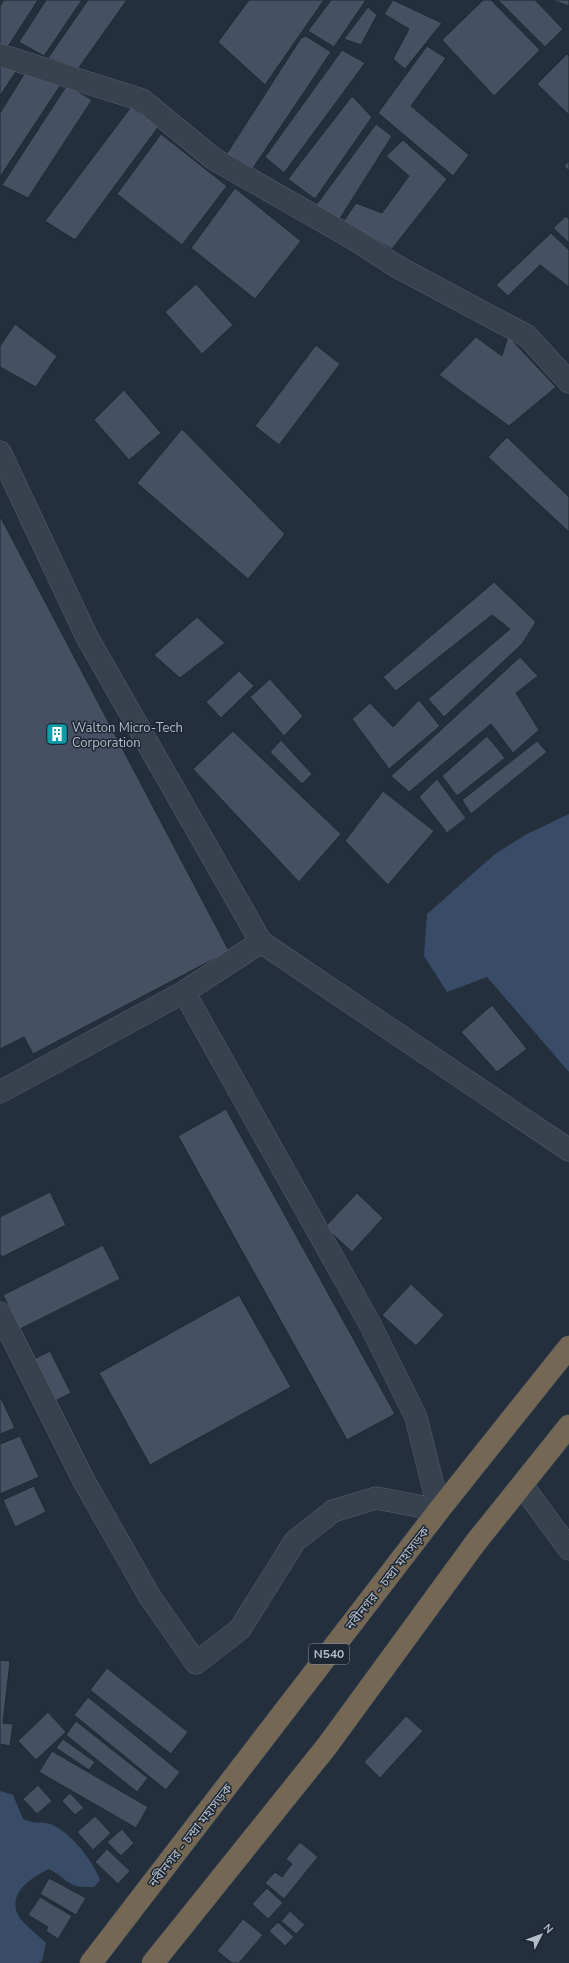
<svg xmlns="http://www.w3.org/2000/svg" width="569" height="1963" font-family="'Nunito Sans','Noto Sans Bengali',sans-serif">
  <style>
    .water { fill: #394c67 }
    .building { fill: #455162; stroke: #1f2835 }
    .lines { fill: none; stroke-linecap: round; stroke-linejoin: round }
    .minor-casing { stroke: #565f6c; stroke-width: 23 }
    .highway-casing { stroke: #434c59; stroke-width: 23 }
    .minor { stroke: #38414e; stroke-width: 22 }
    .highway { stroke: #746855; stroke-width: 22 }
    .labels { text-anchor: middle; stroke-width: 3; stroke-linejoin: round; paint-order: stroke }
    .shield { fill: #1d2633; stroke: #878f9c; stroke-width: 1 }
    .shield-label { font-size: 12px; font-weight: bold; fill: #b4bcc9 }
    .poi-label { font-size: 13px; fill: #b4bcc9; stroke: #1d2633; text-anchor: start }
    .street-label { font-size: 13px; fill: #b4bcc9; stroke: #1d2633 }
  </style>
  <rect width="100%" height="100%" fill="#242f3e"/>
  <path class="water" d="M569 814V1072L487 977 447 992 424 956 427 914 495 854 525 835Z
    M0 1791 13 1795 23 1819C35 1825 41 1821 50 1824 70 1831 93 1861 100 1880L94 1887C66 1888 70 1880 49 1869 33 1877 7 1892 18 1915 22 1923 39 1936 46 1943L42 1961 39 1963H0Z"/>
  <path class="building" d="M4 0H38L7 48 0 45V6Z
    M46 0H82L44 56 19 42Z
    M88 0H127L78 69 48 58Z
    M249 0H324L265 85 218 42Z
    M331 0H366L334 47 308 31Z
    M393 0 442 23 405 69 393 59 409 29 384 14Z
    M483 0H491L540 50 494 96 442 40Z
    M498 0H535L563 29 545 47Z
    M551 0H569V6Z
    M368 7 377 15 361 45 344 39Z
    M306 36 331 52 249 174 224 158 301 38Z
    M427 46 446 58 411 106 469 155 453 176 378 113Z
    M342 50 365 63 284 173 265 157Z
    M567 54 569 56V115L537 84Z
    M0 65 17 70 0 96Z
    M26 71 60 86 0 177V113Z
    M67 85 92 100 28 198 2 185Z
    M352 96 372 117 315 199 288 179Z
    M131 107 159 126 75 240 45 221Z
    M376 124 392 136 339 220 314 208Z
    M161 134 227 186 182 245 117 194Z
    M403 140 447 179 392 249 343 222 356 203 382 213 409 176 386 156Z
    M569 161V171L564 166Z
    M235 188 301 241 255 299 191 248Z
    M566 216 569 219V243L553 228Z
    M551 233 569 250V287L540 265 508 296 496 285Z
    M196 284 233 325 202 354 165 312Z
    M15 324 57 356 36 387 0 367V346Z
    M508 336 556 387 509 426 439 375 476 337 502 356Z
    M316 345 340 364 279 445 255 426Z
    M124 390 161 433 129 460 94 420Z
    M182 429 285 534 248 579 137 483Z
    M507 437 569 497V532L488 457Z
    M0 516 229 951 33 1054 24 1037 0 1049Z
    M494 582 536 622 522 644 444 717 428 699 510 629 492 615 396 691 383 677Z
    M197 617 225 643 180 678 154 655Z
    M520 657 538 676 516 693 539 730 513 753 491 724 409 792 391 776Z
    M239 671 254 686 221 718 206 702Z
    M270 679 303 716 284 736 250 697Z
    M419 700 440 726 389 769 352 719 370 703 393 727Z
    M233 731 341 834 299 882 193 769Z
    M487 736 505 758 457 796 442 776Z
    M281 740 312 774 302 784 270 752Z
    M537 741 547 752 471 814 462 800Z
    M437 779 466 818 447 833 419 797Z
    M383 791 434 831 388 885 345 841Z
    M492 1005 527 1049 497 1072 461 1032Z
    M226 1109 395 1414 347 1440 178 1136Z
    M50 1192 66 1225 2 1257 0 1254V1217Z
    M357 1193 383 1218 352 1252 325 1227Z
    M103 1245 120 1279 20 1329 3 1295Z
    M411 1284 444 1315 416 1346 382 1315Z
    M239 1295 291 1387 150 1465 99 1373Z
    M50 1351 71 1393 55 1401 34 1359Z
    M0 1396 15 1428 0 1434Z
    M20 1436 39 1477 0 1494V1444Z
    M34 1486 46 1512 15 1527 3 1500Z
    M0 1660 10 1661 3 1723 13 1724 10 1746 0 1744Z
    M107 1668 188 1732 171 1754 90 1690Z
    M88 1697 180 1772 166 1790 74 1715Z
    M48 1712 66 1732 36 1760 18 1741Z
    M406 1716 423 1731 380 1778 364 1762Z
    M76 1721 148 1778 137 1792 66 1735Z
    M63 1739 95 1762 89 1770 56 1748Z
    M52 1751 148 1807 136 1828 39 1772Z
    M38 1785 52 1801 37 1814 23 1799Z
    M70 1793 84 1808 75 1815 62 1801Z
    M95 1816 111 1833 93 1850 77 1832Z
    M122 1829 134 1843 121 1856 107 1842Z
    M300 1842 318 1857 284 1899 265 1883 275 1872 282 1877 292 1864 286 1859Z
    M107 1849 130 1871 118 1884 95 1862Z
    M49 1878 86 1898 76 1915 40 1894Z
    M267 1888 283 1903 268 1919 252 1904Z
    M40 1897 72 1916 58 1939 46 1931 48 1927 28 1915Z
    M290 1911 305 1925 296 1934 281 1921Z
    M243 1919 263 1935 239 1963H232L217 1951Z
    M278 1922 294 1937 285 1946 269 1931Z"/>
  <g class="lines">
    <g class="minor-casing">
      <path id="minor" d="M0 55 142 100 214 159 354 239 396 266 527 336 569 382
        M0 452 87 637 261 942 569 1150
        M0 1092 184 992 261 942
        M0 1313 84 1481 150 1597 196 1663 240 1629 295 1541 333 1511 376 1498 439 1510 416 1417 370 1324 184 992
        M522 1485 569 1549"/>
    </g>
    <g class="highway-casing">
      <path id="highway" d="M91 1963 439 1510 569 1347
        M153 1963 327 1746 476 1542 569 1426"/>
    </g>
    <use href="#minor" class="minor"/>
    <use href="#highway" class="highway"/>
  </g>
  <defs>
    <g id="building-square" transform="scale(1.15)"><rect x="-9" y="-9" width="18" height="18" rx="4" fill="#0f9aa8" stroke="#1d2633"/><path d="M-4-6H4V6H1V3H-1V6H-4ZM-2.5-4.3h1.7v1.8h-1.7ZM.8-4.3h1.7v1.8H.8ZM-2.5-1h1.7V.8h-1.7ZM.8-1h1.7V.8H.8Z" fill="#fff"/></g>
  </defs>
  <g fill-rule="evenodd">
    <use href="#building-square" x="57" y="734"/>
  </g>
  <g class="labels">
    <rect class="shield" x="309" y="1644" width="40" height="20" rx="3"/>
    <g class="shield-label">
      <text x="329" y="1658">N540</text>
    </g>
    <g class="poi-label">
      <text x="72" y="732">Walton Micro-Tech<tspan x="72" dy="15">Corporation</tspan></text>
    </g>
    <g class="street-label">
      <text transform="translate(387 1578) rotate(-52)" y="5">নবীনগর - চন্দ্রা মহাসড়ক</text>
      <text transform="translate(190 1835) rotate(-52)" y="5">নবীনগর - চন্দ্রা মহাসড়ক</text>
    </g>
  </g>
  <g transform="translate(541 1935) rotate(48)" stroke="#1d2633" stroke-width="3" paint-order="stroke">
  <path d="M0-3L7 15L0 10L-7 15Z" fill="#b4bcc9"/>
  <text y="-6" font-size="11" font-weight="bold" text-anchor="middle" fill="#b4bcc9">N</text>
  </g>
</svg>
